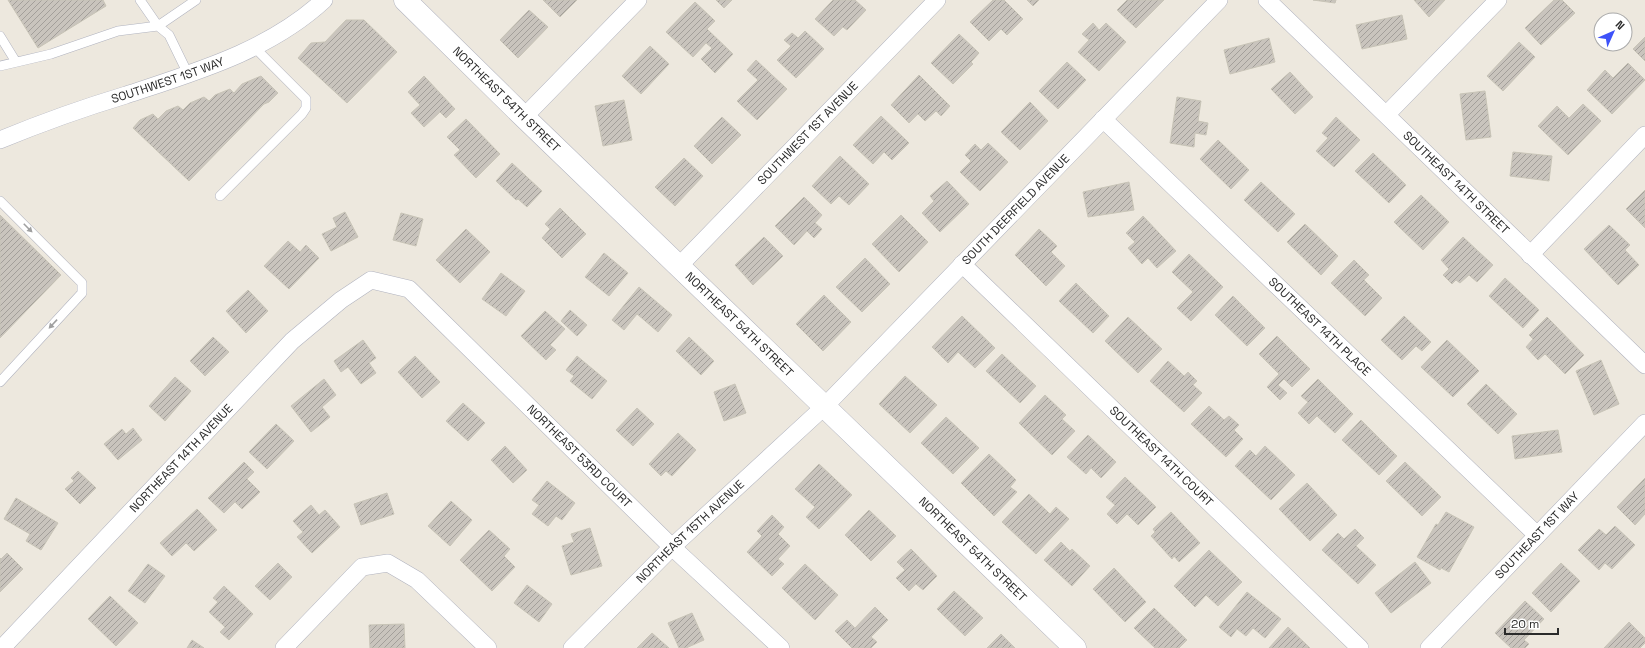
<svg xmlns="http://www.w3.org/2000/svg" width="1645" height="648" font-family="'Space Grotesk',sans-serif">
  <style>
    .building { fill: url(#building-hatch); stroke: #c8c4b7 }
    .lines { fill: none; stroke-linecap: round; stroke-linejoin: round }
    .lane-casing { stroke: #b1b3bf; stroke-width: 10 }
    .street-casing { stroke: #b1b3bf; stroke-width: 18 }
    .secondary-casing { stroke: #b1b3bf; stroke-width: 23 }
    .lane { stroke: #fff; stroke-width: 9 }
    .street { stroke: #fff; stroke-width: 17 }
    .secondary { stroke: #fff; stroke-width: 22 }
    .oneway { fill: #a0a0a0 }
    .labels { text-anchor: middle; stroke-width: 4; stroke-linejoin: round; paint-order: stroke }
    .street-label { font-size: 12px; fill: #2b2b2b; stroke: #fff }
  </style>
  <defs>
    <pattern id="building-hatch" width="6" height="6" patternUnits="userSpaceOnUse"><rect width="6" height="6" fill="#c9c4bd"/><path d="M-1 1l2-2M0 6l6-6M5 7l2-2" fill="none" stroke="#a39f9a"/></pattern>
  </defs>
  <rect width="100%" height="100%" fill="#ede8de"/>
  <path class="building" d="M8 0H103L106 6 38 48Z
    M543 0H577L560 17Z
    M716 0H732L724 8Z
    M833 0H855L866 10 847 30 843 27 834 36 815 19Z
    M993 0H1004L1023 19 1007 35 1001 29 989 41 970 22Z
    M1027 0H1039L1033 6Z
    M1127 0H1164L1136 28 1117 10Z
    M1313 0H1336L1335 3Z
    M1414 0H1445L1429 17Z
    M1554 0H1562L1575 13 1541 45 1525 28Z
    M695 2 715 21 707 29 733 54 715 73 701 59 712 48 706 43 693 57 666 32Z
    M529 10 548 27 518 58 500 40Z
    M1402 15 1407 39 1362 49 1356 25Z
    M346 20H364L397 52 347 103 298 58 311 43 325 42Z
    M1093 23 1099 30 1106 23 1126 42 1099 71 1078 52 1089 40 1082 34Z
    M805 31 824 49 796 78 777 60 791 46 784 40 792 33 798 38Z
    M959 34 979 53 971 62 973 64 953 84 931 63Z
    M1645 37V61L1633 49Z
    M1269 38 1275 62 1230 74 1224 50Z
    M1519 42 1535 57 1503 91 1487 76Z
    M650 46 669 64 641 94 622 76Z
    M756 60 787 89 757 120 737 101 758 80 747 70Z
    M1067 62 1086 80 1058 109 1039 91Z
    M1628 63 1645 80 1612 114 1587 90 1605 70 1613 78Z
    M1290 72 1313 97 1295 114 1271 89Z
    M919 75 950 106 941 116 936 111 925 121 918 114 909 123 891 105Z
    M261 76 278 93 269 102 264 104 189 181 133 128 140 120 153 114 158 119 166 111 178 106 183 110 190 103 204 97 209 101 215 95 230 89 234 93 242 84Z
    M424 76 455 109 446 118 440 112 424 127 411 113 420 105 408 92Z
    M1485 91 1491 137 1466 140 1460 94Z
    M1177 97 1201 101 1198 121 1208 123 1206 135 1195 133 1194 147 1170 143Z
    M624 100 632 140 603 146 595 106Z
    M1030 102 1048 121 1020 150 1001 132Z
    M1583 104 1601 121 1568 155 1538 126 1557 106 1569 118Z
    M881 116 909 143 892 160 884 152 873 164 853 145Z
    M722 117 741 135 712 164 694 146Z
    M1336 117 1360 140 1334 167 1316 151 1328 138 1322 133Z
    M466 119 500 154 476 178 454 155 460 150 447 137Z
    M1218 140 1249 170 1231 189 1200 159Z
    M988 143 1008 162 980 191 960 172 971 161 965 155 975 144 981 150Z
    M1513 152 1552 156 1549 181 1510 176Z
    M1373 153 1406 185 1389 203 1355 171Z
    M840 156 869 184 849 205 839 196 831 204 812 186Z
    M684 158 703 176 675 206 655 187Z
    M512 163 542 191 527 207 518 199 516 200 496 181Z
    M947 181 969 204 940 232 922 213 934 201 930 196Z
    M1129 182 1134 210 1088 217 1083 192Z
    M1261 182 1295 214 1278 232 1244 200Z
    M1645 190V228L1626 209Z
    M1421 195 1449 222 1423 250 1394 222Z
    M804 197 822 215 815 223 822 229 814 238 807 231 794 245 775 226Z
    M560 208 586 234 562 258 542 238 550 229 545 224Z
    M345 212 358 237 331 251 322 234 337 227 333 218Z
    M401 213 423 219 416 246 393 240Z
    M0 215 61 275 0 338Z
    M901 215 928 242 899 272 872 244Z
    M1143 216 1176 251 1157 268 1148 258 1142 264 1128 248 1135 242 1126 233Z
    M1305 224 1338 256 1321 275 1287 242Z
    M1609 225 1630 245 1625 250 1639 265 1618 285 1584 249Z
    M466 229 490 252 460 283 436 260Z
    M1039 229 1057 246 1051 252 1065 266 1046 286 1015 255Z
    M764 237 783 256 753 285 735 265Z
    M1463 237 1493 265 1477 282 1469 275 1460 283 1456 280 1452 284 1443 275 1449 269 1441 260Z
    M288 241 300 252 306 245 319 258 289 289 264 266Z
    M604 253 628 273 609 296 585 277Z
    M1189 254 1223 287 1191 321 1177 308 1193 292 1172 272Z
    M865 258 890 284 862 312 836 287Z
    M1354 260 1369 275 1364 280 1382 298 1365 316 1331 283Z
    M501 273 525 291 506 316 482 299Z
    M1505 278 1539 310 1523 328 1489 296Z
    M1076 283 1109 316 1093 333 1059 301Z
    M639 287 672 315 658 332 637 314 624 330 612 320Z
    M248 290 268 311 246 333 226 311Z
    M824 295 851 322 823 351 796 324Z
    M1233 296 1265 328 1247 346 1215 315Z
    M570 310 587 325 577 336 561 321Z
    M545 311 565 329 550 345 556 350 546 360 521 336Z
    M962 316 995 348 975 368 958 352 948 363 932 347Z
    M1404 316 1431 342 1422 351 1416 346 1402 360 1381 340Z
    M1128 317 1162 349 1138 373 1105 341Z
    M1547 317 1584 355 1565 374 1545 354 1538 360 1526 347 1533 339 1529 335Z
    M1277 336 1310 369 1292 387 1284 379 1278 385 1287 393 1280 400 1267 387 1279 374 1259 354Z
    M213 337 229 352 205 376 190 361Z
    M689 337 714 361 701 375 676 351Z
    M363 340 376 358 369 363 376 373 361 384 348 367 341 372 334 361Z
    M1447 340 1479 371 1453 397 1421 367Z
    M1002 354 1036 386 1020 403 986 371Z
    M415 356 440 382 422 398 398 372Z
    M577 356 607 381 592 399 570 381 574 376 566 370Z
    M1601 360 1619 404 1594 415 1576 371Z
    M1168 361 1184 376 1188 372 1197 381 1193 385 1202 393 1184 412 1150 381Z
    M905 376 937 405 910 433 879 404Z
    M175 377 191 391 165 421 149 406Z
    M324 379 336 395 322 407 330 417 311 432 291 406Z
    M1318 379 1353 414 1335 433 1317 416 1309 424 1298 413 1308 402 1301 396Z
    M735 384 746 413 724 421 714 392Z
    M1486 384 1517 414 1498 434 1467 404Z
    M1045 395 1066 415 1062 419 1075 431 1052 455 1019 423Z
    M463 403 485 423 468 441 446 421Z
    M1209 406 1224 420 1229 416 1239 425 1234 430 1243 439 1226 457 1191 424Z
    M637 408 654 424 633 446 616 430Z
    M946 417 979 448 953 474 921 443Z
    M1361 420 1397 456 1379 475 1342 440Z
    M276 424 294 441 267 469 249 452Z
    M133 428 142 440 118 460 104 444 122 429 126 434Z
    M1558 430 1562 452 1515 459 1512 436Z
    M678 433 696 450 672 476 666 471 661 476 649 464Z
    M1088 435 1116 462 1101 478 1091 468 1086 474 1067 457Z
    M505 446 527 470 513 483 491 460Z
    M1265 446 1295 475 1271 500 1235 466 1250 450 1256 456Z
    M989 454 1016 480 1010 487 1017 492 994 516 961 483Z
    M244 462 254 472 247 479 260 492 242 509 235 502 224 513 208 498Z
    M1405 462 1441 497 1422 516 1386 481Z
    M819 464 852 495 819 529 806 517 815 507 795 489Z
    M78 471 96 488 80 504 65 489 74 481 71 478Z
    M1125 477 1156 507 1138 525 1127 514 1117 524 1107 514 1115 505 1106 497Z
    M1645 478V514L1635 525 1617 507Z
    M547 481 575 503 562 520 556 516 548 526 532 514 539 505 532 500Z
    M1307 483 1337 515 1310 541 1279 509Z
    M387 493 394 514 361 525 354 504Z
    M1029 494 1050 514 1056 507 1069 519 1036 554 1002 522Z
    M16 498 58 523 41 550 26 541 30 534 4 519Z
    M451 501 472 520 450 546 428 526Z
    M311 505 319 515 325 510 340 527 312 553 297 537 303 532 293 521Z
    M197 509 217 530 194 551 186 543 172 556 160 543Z
    M869 510 896 536 871 561 845 535Z
    M1171 512 1200 543 1179 562 1174 556 1172 559 1151 536 1155 532 1153 529Z
    M1446 512 1474 527 1449 572 1441 568 1440 570 1417 557 1436 524 1438 525Z
    M772 515 784 527 778 534 790 546 778 559 784 564 772 576 747 552 762 536 757 531Z
    M1615 526 1635 545 1612 569 1605 563 1599 570 1578 550 1599 529 1606 535Z
    M590 528 602 566 571 575 562 546 574 542 571 534Z
    M1355 529 1364 538 1356 546 1376 565 1358 584 1322 550 1338 533 1344 539Z
    M489 530 510 549 504 556 515 567 492 591 460 560Z
    M1061 542 1070 551 1072 549 1090 566 1072 586 1044 560Z
    M911 549 937 576 923 590 916 584 909 591 896 578 905 570 897 562Z
    M1209 550 1242 582 1218 606 1206 595 1195 607 1174 586Z
    M7 553 23 569 0 592V558L1 559Z
    M1415 562 1431 583 1391 613 1375 593Z
    M278 563 292 577 270 600 255 586Z
    M1561 563 1580 581 1551 612 1532 593Z
    M148 564 165 576 145 603 128 591Z
    M805 564 838 595 815 620 782 588Z
    M1114 568 1146 602 1125 622 1093 589Z
    M527 585 552 604 539 622 514 603Z
    M224 586 253 614 229 640 220 632 225 627 209 612 218 602 213 598Z
    M954 591 983 618 965 636 937 609Z
    M1247 592 1281 619 1265 638 1253 628 1246 636 1237 629 1231 637 1219 627Z
    M110 596 138 623 116 646 88 619Z
    M1525 601 1544 619 1524 640 1529 644 1525 648H1511L1495 633Z
    M875 607 888 620 871 637 877 642 871 648H852L835 631 847 620 855 628Z
    M1154 608 1187 640 1179 648H1155L1134 628Z
    M692 613 704 640 686 648H679L668 623Z
    M1629 622 1645 638V643L1640 648H1604Z
    M404 624 405 648H370L369 625Z
    M1288 627 1310 648H1269Z
    M652 633 669 648H637Z
    M1001 634 1015 648H987Z
    M192 640 204 648H187Z"/>
  <g class="lines">
    <g class="lane-casing">
      <path id="lane" d="M0 36 16 62
        M0 66 51 54 118 31 158 26 140 0
        M188 74 169 35 158 26 196 0
        M220 196 302 114 306 108V99L254 47
        M0 201 82 283V293L0 382"/>
    </g>
    <g class="street-casing">
      <g id="street">
        <path id="s1" d="M1267 0 1645 365"/>
        <path d="M1387 114 1498 0"/>
        <path d="M524 117 638 0"/>
        <path id="s2" d="M1103 119 1537 535"/>
        <path id="s3" d="M0 140C41 123 83 108 126 95 195 72 269 51 324 0"/>
        <path d="M1530 255 1645 135"/>
        <path id="s4" d="M962 264 1360 648"/>
        <path id="s5" d="M679 266 937 0"/>
        <path id="s6" d="M2 648 292 341 341 300 371 280 409 289 672 547 781 648"/>
        <path d="M284 648 362 567 388 563 417 580 488 648"/>
        <path id="s7" d="M572 648 672 547 825 406 1219 0"/>
        <path id="s8" d="M1429 648 1645 423"/>
      </g>
    </g>
    <g class="secondary-casing">
      <g id="secondary">
        <path id="s9" d="M405 0 524 117 1075 648"/>
      </g>
    </g>
    <use href="#lane" class="lane"/>
    <use href="#street" class="street"/>
    <use href="#secondary" class="secondary"/>
  </g>
  <defs><path id="oneway-solid" d="M-6-.8H1V-3.2L6.5 0L1 3.2V.8H-6Z"/></defs>
  <g class="oneway">
    <use href="#oneway-solid" transform="translate(28 228) rotate(45)"/>
    <use href="#oneway-solid" transform="translate(53 324) rotate(133)"/>
  </g>
  <g class="labels">
    <g class="street-label">
      <text dy="4" stroke="none"><textPath href="#s3" startOffset="178">SOUTHWEST 1ST WAY</textPath></text>
      <text dy="4" stroke="none"><textPath href="#s9" startOffset="142">NORTHEAST 54TH STREET</textPath></text>
      <text dy="4" stroke="none"><textPath href="#s5" startOffset="185">SOUTHWEST 1ST AVENUE</textPath></text>
      <text dy="4" stroke="none"><textPath href="#s1" startOffset="263">SOUTHEAST 14TH STREET</textPath></text>
      <text dy="4" stroke="none"><textPath href="#s7" startOffset="624">SOUTH DEERFIELD AVENUE</textPath></text>
      <text dy="4" stroke="none"><textPath href="#s9" startOffset="466">NORTHEAST 54TH STREET</textPath></text>
      <text dy="4" stroke="none"><textPath href="#s2" startOffset="300">SOUTHEAST 14TH PLACE</textPath></text>
      <text dy="4" stroke="none"><textPath href="#s4" startOffset="277">SOUTHEAST 14TH COURT</textPath></text>
      <text dy="4" stroke="none"><textPath href="#s6" startOffset="800">NORTHEAST 53RD COURT</textPath></text>
      <text dy="4" stroke="none"><textPath href="#s6" startOffset="261">NORTHEAST 14TH AVENUE</textPath></text>
      <text dy="4" stroke="none"><textPath href="#s7" startOffset="166">NORTHEAST 15TH AVENUE</textPath></text>
      <text dy="4" stroke="none"><textPath href="#s8" startOffset="156">SOUTHEAST 1ST WAY</textPath></text>
      <text dy="4" stroke="none"><textPath href="#s9" startOffset="790">NORTHEAST 54TH STREET</textPath></text>
    </g>
  </g>
  <g transform="translate(1613 32) rotate(45)"><circle r="19" fill="#ffffff" stroke="#aaaaaa"/>
  <path d="M0-3L7 15L0 10L-7 15Z" fill="#3e52f9"/>
  <text y="-6" font-size="11" font-weight="bold" text-anchor="middle" fill="#2b2b2b">N</text>
  </g>
  <path d="M1505 628v6h53v-6" fill="none" stroke="#2b2b2b" stroke-width="2"/>
  <text x="1511" y="628" font-size="12" fill="#2b2b2b" stroke="#ffffff" stroke-width="3" paint-order="stroke">20 m</text>
</svg>
